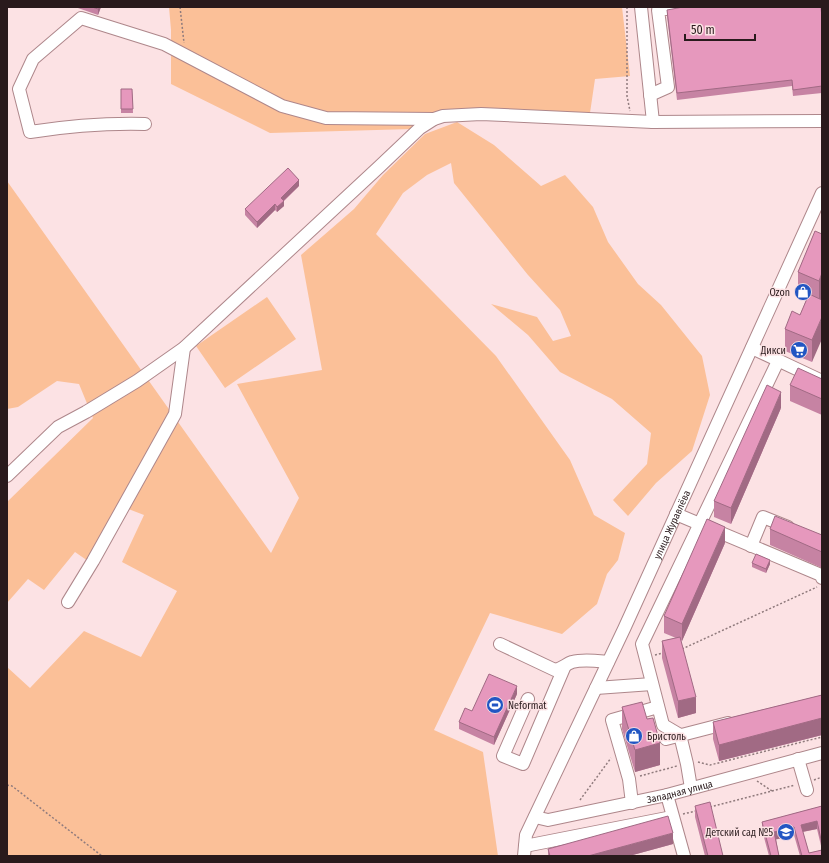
<svg xmlns="http://www.w3.org/2000/svg" width="829" height="863" font-family="'Fira Sans Condensed',sans-serif">
  <style>
    .green { fill: #fbc098 }
    .lines { fill: none; stroke-linecap: round; stroke-linejoin: round }
    .minor-casing { stroke: #ae878b; stroke-width: 14 }
    .path { stroke: #907b7d; stroke-width: 1.5; stroke-dasharray: 2 2; stroke-linecap: butt }
    .minor { stroke: #fff; stroke-width: 12 }
    .wall { fill: #c683a3; fill-rule: evenodd }
    .shaded-wall { fill: #a16a84 }
    .building { fill: #e698bd; stroke: #a16a84 }
    .labels { text-anchor: middle; stroke-width: 3; stroke-linejoin: round; paint-order: stroke }
    .poi-label { font-size: 10px; fill: #291a1c; stroke: #fce2e4; text-anchor: end }
    .street-label { font-size: 10px; fill: #291a1c; stroke: #fce2e4 }
  </style>
  <rect width="100%" height="100%" fill="#fce2e4"/>
  <path class="green" d="M169 7H622L630 76 595 79 590 113 456 110 412 129 270 133 171 84V30Z
    M457 122 494 145 541 186 565 175 593 207 608 242 638 284 661 305 702 356 710 395 692 451 656 483 628 516 613 500 647 464 651 433 612 399 560 372 528 335 491 304 537 317 553 341 571 336 560 310 528 275 454 183 451 163 427 175 403 193 376 234 496 356 570 460 594 515 625 533 618 560 607 574 597 604 562 634 490 613 434 730 483 752 498 856H7V667L30 688 84 631 141 657 177 591 122 562 144 515 118 505 88 561 75 552 44 590 28 579 7 603V502L93 418 79 384 57 381 18 407 7 409V181L271 553 299 498 237 384 322 370 301 255 354 209 383 175 425 134Z
    M267 297 296 339 225 388 196 346Z"/>
  <g class="lines">
    <g class="minor-casing">
      <g id="minor">
        <path d="M641 7 653 122"/>
        <path d="M650 95 668 87 658 10 680 7"/>
        <path d="M145 124C106 123 69 126 30 132L19 89 33 59 81 18 164 44 282 106 326 118 434 119"/>
        <path d="M752 348 822 381"/>
        <path d="M7 476 58 427 86 412 137 381 184 348 379 167 420 128 434 119 443 116 481 114 653 122 822 121"/>
        <path d="M676 514 821 575 822 578"/>
        <path d="M751 546 763 517 788 527"/>
        <path d="M68 602 93 561 175 414 184 348"/>
        <path d="M500 644 555 670C563 668 566 664 572 662 584 659 597 661 608 662"/>
        <path d="M596 688 652 684"/>
        <path d="M528 699 503 756 523 764 564 668"/>
        <path d="M666 739 728 723"/>
        <path d="M798 759 807 790"/>
        <path d="M691 788 687 764 680 735 663 725 642 644 778 361"/>
        <path d="M667 795 684 856"/>
        <path d="M632 803 629 779 612 720 658 707"/>
        <path id="s1" d="M535 817 548 820 667 795 822 753"/>
        <path d="M525 846 672 817"/>
        <path id="s2" d="M524 856 526 835 624 629 822 193"/>
      </g>
    </g>
    <path class="path" d="M180 7 184 43
      M627 7V96L630 111
      M682 649 817 587
      M655 655 663 653
      M698 762 710 765 822 737
      M640 776 677 766
      M814 780 822 777
      M757 781 772 791
      M7 785 12 786 102 856
      M580 800 611 758
      M710 807 795 785
      M683 814 696 811"/>
    <use href="#minor" class="minor"/>
  </g>
  <path class="wall" d="M75 7H101L98 15Z
    M667 10 822 18V93L793 96 792 86 677 100 667 16Z
    M121 89H132L133 113H121Z
    M299 186 284 201V206L277 212 275 210 257 228 245 215V209Z
    M815 231 821 299 812 362 785 351V329L800 315 807 298 798 294V272Z
    M822 379V415L790 401V385Z
    M781 408 731 524 714 517V501Z
    M770 529 822 535V568L770 545Z
    M725 543 682 641 681 640 696 713 678 718 662 658V641L676 638 664 633V616Z
    M752 563 770 564 766 573 752 567Z
    M517 694 494 745 459 729V722Z
    M822 695V735L719 761 713 739V722Z
    M622 707 647 719 660 765 635 772 622 729Z
    M695 806 723 856H705L695 817Z
    M822 806V856H800L794 835 776 839 779 856H769L762 830V822ZM817 829 822 850 809 853 803 832Z
    M673 844 629 856H548V849Z"/>
  <path class="shaded-wall" d="M99 7H101L98 15V9Z
    M299 180V186L281 203V198Z
    M284 201V206L277 212V207Z
    M275 204V210L257 228V222Z
    M822 273V296L819 303V281Z
    M822 317V339L812 362V340Z
    M781 392V408L731 524V508Z
    M725 527V543L682 641V624Z
    M770 560V564L766 573V569Z
    M517 686V694L494 745V737Z
    M696 697V713L678 718V701Z
    M822 718V735L719 761V745Z
    M660 743V765L635 772V750Z
    M817 821V829L801 832V825Z
    M794 827V835L774 840V832Z
    M673 833V844L629 856H588Z"/>
  <path class="building" d="M92 7H99L98 9Z
    M683 7H821L822 18V86L793 90 792 80 677 93 667 10Z
    M121 89H132L133 109H121Z
    M288 168 299 180 281 198 284 201 277 207 275 204 257 222 245 209Z
    M815 231 822 234V273L819 281 798 272Z
    M809 294 822 300V317L812 340 785 329 792 311 800 315Z
    M798 368 822 379V399L790 385Z
    M767 385 781 392 731 508 714 501Z
    M775 516 822 535V552L770 529Z
    M707 519 725 527 682 624 664 616Z
    M756 554 770 560 766 569 752 563Z
    M680 637 696 697 678 701 662 641Z
    M489 674 517 686 494 737 459 722 465 708 472 711Z
    M822 695V718L719 745 713 722Z
    M642 702 647 719 653 718 660 743 635 750 622 707Z
    M710 802 723 856H708L695 806Z
    M822 806V844L817 821 801 825 809 853 822 850V856H802L794 827 774 832 779 856H771L762 822Z
    M668 816 673 833 588 856H550L548 849Z"/>
  <defs>
    <g id="shop-disc" transform="scale(0.9)"><circle r="9.5" fill="#2256c3" stroke="#fce2e4"/><path d="M-5-2.5h2.3a2.7 3.5 0 0 1 5.4 0H5L5.5 6h-11ZM-1.5-2.5h3a1.5 2.3 0 0 0-3 0Z" fill="#fff"/></g>
    <g id="supermarket-disc" transform="scale(0.9)"><circle r="9.5" fill="#2256c3" stroke="#fce2e4"/><path d="M-6-5.5h2.5l.6 2H6L4.5 2H-2.5L-4.4-4H-6ZM-1.5 3.2a1.3 1.3 0 1 0 .1 0ZM3 3.2a1.3 1.3 0 1 0 .1 0Z" fill="#fff"/></g>
    <g id="stadium-disc" transform="scale(0.9)"><circle r="9.5" fill="#2256c3" stroke="#fce2e4"/><path d="M0-5a6.5 5 0 1 0 0 10a6.5 5 0 1 0 0-10ZM-3.5-1.8h7v3.6h-7Z" fill="#fff"/></g>
    <g id="school-disc" transform="scale(0.9)"><circle r="9.5" fill="#2256c3" stroke="#fce2e4"/><path d="M0-5L7-2L0 1L-7-2ZM-4 1L0 2.5L4 1V4Q0 6-4 4Z" fill="#fff"/></g>
  </defs>
  <g fill-rule="evenodd">
    <use href="#shop-disc" x="803" y="292"/>
    <use href="#supermarket-disc" x="799" y="350"/>
    <use href="#stadium-disc" x="495" y="705"/>
    <use href="#shop-disc" x="634" y="736"/>
    <use href="#school-disc" x="786" y="832"/>
  </g>
  <g class="labels">
    <g class="poi-label">
      <text x="790" y="296">Ozon</text>
      <text x="786" y="354">Дикси</text>
      <text x="508" y="709" text-anchor="start">Neformat</text>
      <text x="647" y="740" text-anchor="start">Бристоль</text>
      <text x="773" y="836">Детский сад №5</text>
    </g>
    <g class="street-label">
      <text dy="4" stroke="none"><textPath href="#s2" startOffset="364">улица Журавлёва</textPath></text>
      <text dy="4" stroke="none"><textPath href="#s1" startOffset="148">Западная улица</textPath></text>
    </g>
  </g>
  <rect width="829" height="863" fill="none" stroke="#291a1c" stroke-width="16"/>
  <path d="M685 34v6h70v-6" fill="none" stroke="#291a1c" stroke-width="2"/>
  <text x="691" y="34" font-size="12" fill="#291a1c" stroke="#fce2e4" stroke-width="3" paint-order="stroke">50 m</text>
</svg>
